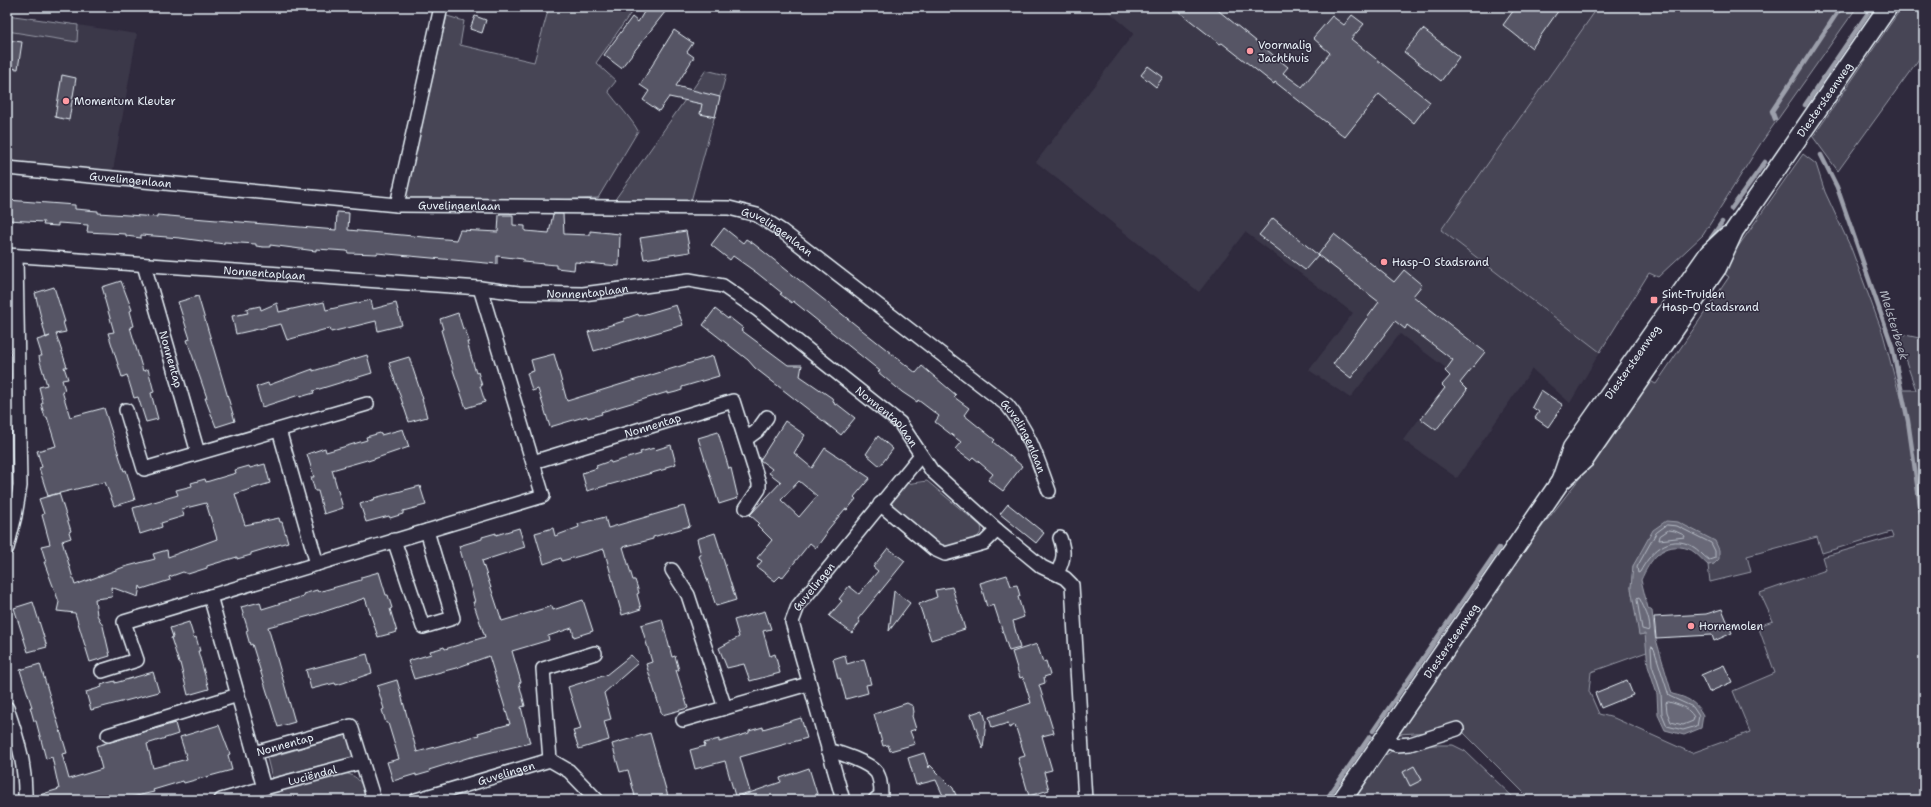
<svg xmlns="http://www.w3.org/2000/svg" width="1931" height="807" font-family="'Shantell Sans',sans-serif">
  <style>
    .built { fill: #3b3749 }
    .green { fill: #464455; stroke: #979aa6; fill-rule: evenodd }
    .water { fill: #696978; stroke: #9c9fab }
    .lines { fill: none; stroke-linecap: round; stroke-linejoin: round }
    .shore { stroke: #b5bbc5; stroke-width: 1 }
    .stream { stroke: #9c9fab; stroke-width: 4.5 }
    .building { fill: #575565; stroke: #e8f1f8; fill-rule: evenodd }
    .minor-casing { stroke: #e8f1f8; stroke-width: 16 }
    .secondary-casing { stroke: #e8f1f8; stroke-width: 21 }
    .minor { stroke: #2f2a3d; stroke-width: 13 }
    .secondary { stroke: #2f2a3d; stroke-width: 18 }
    .poi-dot { fill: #ff9aa2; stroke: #2f2a3d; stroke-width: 1.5 }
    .labels { text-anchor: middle; stroke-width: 3; stroke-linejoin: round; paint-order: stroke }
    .poi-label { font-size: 11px; fill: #e8f1f8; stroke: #2f2a3d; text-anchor: start }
    .street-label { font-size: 11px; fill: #e8f1f8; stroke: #2f2a3d }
    .water-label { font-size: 12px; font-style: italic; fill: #afb4be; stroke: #2f2a3d }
  </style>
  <rect width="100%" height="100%" fill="#2f2a3d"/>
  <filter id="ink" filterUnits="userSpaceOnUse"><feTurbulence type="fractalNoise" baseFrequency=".025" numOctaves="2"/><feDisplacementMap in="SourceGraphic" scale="8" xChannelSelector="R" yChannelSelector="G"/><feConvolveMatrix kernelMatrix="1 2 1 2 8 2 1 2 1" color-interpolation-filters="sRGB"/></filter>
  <g filter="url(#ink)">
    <path class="built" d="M1103 7H1593L1596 9 1441 230 1600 352 1570 403 1532 369 1457 478 1403 440 1454 374 1400 334 1350 398 1309 370 1353 313 1245 232 1199 292 1036 162 1134 33Z
      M78 25 137 34 113 171 7 160V31L76 42Z"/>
    <path class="green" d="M549 7H635L596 63 616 81 608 91C615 101 634 122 638 131L598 198 535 201H408L405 196 406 189 447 16 464 21 460 45 534 62Z
      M1593 7H1857L1761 143 1703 235 1658 277 1649 273 1600 352 1441 230 1596 10Z
      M1902 7H1924V52L1838 171 1813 137Z
      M7 15 78 25 77 42 7 31Z
      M706 70 726 75 691 201H614Z
      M1803 154 1816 164 1825 192 1851 248 1883 334 1898 390H1916L1896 333 1924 339V800H1531L1461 730 1399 734 1531 541 1599 453 1646 379 1656 384 1729 277 1721 271ZM1678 522 1714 564 1708 565 1710 582 1751 572 1747 556 1817 537 1822 553 1891 532 1893 537 1822 557 1826 570 1760 593 1773 621 1758 626 1775 673 1733 691 1750 732 1692 753 1614 718 1599 714 1589 691 1591 672 1655 649 1636 614 1631 588 1633 566 1640 555Z
      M927 481 981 526 982 531 976 539 964 544 946 546 936 542 891 504 906 484Z
      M347 735 354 757 272 778 267 758Z
      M1425 745H1453L1465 751 1516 800H1352L1379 760 1396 748Z
      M337 772C358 774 362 781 367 800H247Z"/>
    <path class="water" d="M1666 521 1678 522 1715 541 1719 550V559L1714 564 1708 565C1702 560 1696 552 1689 549 1663 540 1650 560 1641 580L1648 608 1652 611 1655 636 1672 694C1687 697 1696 702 1703 715L1701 728 1684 735 1665 730 1658 715 1657 694 1648 666 1645 634 1639 635 1631 588 1633 566 1653 530Z"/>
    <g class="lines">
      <path class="shore" d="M1667 525 1677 526 1711 543 1715 551V558L1709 560C1703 556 1698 549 1692 546 1668 533 1650 553 1640 572L1638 573 1637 567 1656 533Z
        M1669 530 1675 531 1684 535 1685 537 1659 540 1660 536Z
        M1638 598 1640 599C1645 611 1649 615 1650 629L1649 631 1642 629 1637 600Z
        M1652 647 1654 649 1669 696 1693 707 1699 716 1697 726 1683 730 1667 726 1662 714 1661 693 1652 665 1651 649Z
        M1669 702C1679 705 1688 707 1694 717L1693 721 1683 725 1671 722 1667 712 1666 703Z"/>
      <path class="stream" d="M1805 105 1872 7
        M1775 119 1772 111 1841 7
        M1821 155 1837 187 1892 346 1908 421 1924 533
        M1731 209 1765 162
        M1711 238 1722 222
        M1373 731 1499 548
        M1326 800 1370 736"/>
    </g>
    <path class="building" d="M647 7H669L621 68 604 55 632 17 638 22Z
      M1173 7H1214L1288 67 1283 73 1302 87 1330 53 1313 38 1332 16 1344 25 1352 15 1364 24 1351 39 1430 102 1414 123 1379 94 1345 137 1275 82 1274 84 1222 43 1220 44Z
      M1516 7H1561L1532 48 1503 25Z
      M475 16 486 20 482 33 470 29Z
      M1423 29 1459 57 1441 81 1404 52Z
      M674 30 693 43 687 52 694 57 676 86 720 97 715 117 700 114 702 104 669 97 659 111 643 100 649 91 640 85Z
      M7 40 22 42 18 69 7 68Z
      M1148 66 1163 77 1156 87 1141 75Z
      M62 75 76 78 69 120 55 117Z
      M7 200 75 205V209L98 211V213L157 217V215L336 230 337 212 349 213 348 230 456 240 460 230 498 232 499 215H513V225L525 226V231L549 233 553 214H563L564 234 590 235V231L620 234 619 266 575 262 574 270 556 268V265L523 262V259L497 256V264L377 253V254L348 253 347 251 316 249V251L270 245V247H263L256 246V244L224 242V244L217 243 180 238 141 235V238L126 236V234L87 232 88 225 58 223V226L43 225 44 222 7 220Z
      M1273 218 1318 255 1305 270 1259 235Z
      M724 228 743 243 746 239 754 244 916 373 922 366 956 395 954 397 969 408 964 415 995 440 993 442 1022 466 1003 491 988 480 993 474 973 457 970 460 955 449 961 442 935 422 939 416 918 400 917 402 902 392 878 372 880 371 793 301 792 303 780 294 782 293 757 273 733 256 730 260 711 245Z
      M686 231 690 252 644 259 640 238Z
      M1334 234 1394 282 1404 270 1422 285 1413 296 1485 352 1460 383 1467 390 1436 430 1421 419 1445 388 1442 385 1450 376 1445 371 1453 360 1407 325 1405 329 1395 321 1351 378 1333 364 1379 302 1318 255Z
      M121 281 132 310 130 311 134 326 130 327 143 371 148 369 154 392 151 393 158 419 146 422 138 397 134 398 127 375 122 377 108 333 114 332 104 297H105L102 287Z
      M54 287 65 322H63L66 332 56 334 67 367H64L68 379 62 380 65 390 62 391 70 417 104 408 124 471 126 470 135 500 114 506 105 482 48 496 39 468 42 467 37 451 56 446 47 417H45L41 404 43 403 39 387 47 385 40 362 39 356H42L37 340 50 336 46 338 35 293Z
      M198 296 235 421 216 427 205 398H207L187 340 190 339 178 302Z
      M371 300 373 309 396 303 402 325 378 331 376 321 331 332 330 328 287 340 281 324 236 334 232 316 248 313 246 309 260 306 261 310 277 303 279 312 324 302 326 310Z
      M676 305 683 325 594 351 588 332 624 321V319L638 314 639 316Z
      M715 309 728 319 729 317 743 328 741 330 788 365H802L800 376 832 398 835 405 837 404 855 418 841 435 755 368 748 360 703 325Z
      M458 313 463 329 465 328 469 342H467L476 373 478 372 482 386H480L485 402 466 408 454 373 441 330 443 329 440 319Z
      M554 354 567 401 713 356 719 376 682 387V390L676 392 668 394V392L601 412 602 414 588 418 587 416 550 427 538 389 532 391 527 373 534 371 531 360Z
      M367 355 372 373 313 391 314 393 300 397 299 395 262 407 256 387 268 383 269 385 313 369V371Z
      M409 357 423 399H422L427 417 409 422 389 363Z
      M1541 390 1563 405 1548 427 1535 418 1539 412 1532 407Z
      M785 421 805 435 794 453 812 468 825 448 870 478 854 497 856 499 847 510 845 509 826 532 827 533 816 548 810 543 782 578 780 576 775 581 757 567 762 561 757 558 772 540 757 525 759 523 750 515 781 482 769 473 772 469 760 460ZM799 481 817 496 799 517 781 500Z
      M403 429 409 447 368 461 367 460 332 470 343 508 324 514 318 491H315L311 477H314L307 454 325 448 326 452 367 440 366 437 380 433 381 435Z
      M718 432 729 469 731 468 738 498 719 504 698 438Z
      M878 436 893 449 880 466 866 454Z
      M671 445 676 464 666 467V469L587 491 582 473 597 468 596 466 610 461 611 463 641 454 640 452 654 448 655 450Z
      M265 464 270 483 235 494 245 525 279 518 280 522H282L288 542 251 553V555L237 559V557L207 566V568L188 574 183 572 169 577 170 580 142 589 140 586 138 597 111 587 112 597 95 599 97 615 103 626 110 656 90 662 75 613 57 611 59 602 44 562H46L41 546 50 544 42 515 44 514 39 499 59 493 71 531 69 532 71 538 62 541 75 585 124 567 155 559 153 554 167 550 168 557 217 539 206 503 182 509 184 516 161 523 162 527 140 534 133 508 178 495 176 490 192 486 191 483 205 479 206 482 236 473 235 470 249 466 250 468Z
      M420 486 426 505 403 511V514L390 518 389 516 366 522 360 504 375 499 374 498Z
      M1008 504 1044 533 1036 543 1000 514Z
      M684 506 690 526 653 537V539L623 547 633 580H635L637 586 639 593 637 594 641 609 622 615 604 549 562 561 561 558 544 564 535 533 553 528 555 536 579 527 578 524 605 517 608 528Z
      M519 528 525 547 482 561 502 621 552 606 553 610 583 600 593 631 574 637 572 628 548 636 549 640 512 651 521 682 519 683 525 706 521 707 530 743 467 758 429 770 430 772 416 776V774L393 781 387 762 399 759 388 723H386L382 710 384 709 377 686 397 680 417 752 479 735 478 733 510 724 489 656 456 668 414 679 408 661 431 654 430 651 438 649 444 647 445 649 485 637 473 602H475L459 546 482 539V537L496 533V535Z
      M715 533 736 600 716 606 701 561 699 556 701 555 697 539Z
      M888 548 905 561 858 619 860 622 852 633 829 616 842 601 839 599 849 586 859 594 878 571 873 567Z
      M379 572 386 595H388L392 608 390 609 397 632 378 637 365 598 317 614 268 627 295 722 278 727 252 644 250 645 246 631 248 630 241 607 260 602 262 609 304 596 303 594 317 590 318 592 361 580V577Z
      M1007 575 1011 586 1017 585 1020 596 1018 597 1024 617 1013 621 1020 648 1009 651 994 605 987 607 980 583Z
      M952 587 965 629 931 640 919 604 937 597 935 590Z
      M894 591 910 603 889 631Z
      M33 602 47 647 28 652 14 608Z
      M1722 609 1732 633 1714 641 1712 635 1656 638 1654 617 1706 614Z
      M765 611 771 629 763 631 770 656 775 654 780 673 750 681 744 664 727 668 719 648 739 637 734 620Z
      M662 619 672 657 675 656 679 670H676L688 708 662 715 646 664 652 662 641 625Z
      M189 622 194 638 196 637 200 651H198L209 689 188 695 180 663H179L171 638 173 637 170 628Z
      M1037 644 1043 662 1046 661 1050 675 1044 677 1045 683 1039 685 1054 733 1042 736 1052 770 1044 772 1049 790 1029 796 1018 758 1025 756 1015 725 1009 728 1008 723 992 728 989 717 1031 703 1023 677 1020 678 1012 652Z
      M367 654 372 673 343 683 336 685 335 683 311 689 306 670Z
      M631 655 638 663 604 693 611 719 604 721 609 740 579 749 573 731 581 729 568 687 606 675Z
      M845 655 847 664 864 659 871 684 866 685 868 693 846 699 840 678 838 679 833 659Z
      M40 664 67 753 62 754 69 779 102 769 96 746 175 723 178 734 147 744 153 768 187 759 180 737 219 725 230 754 228 755 232 770 184 783 183 781 153 790 154 792 119 800H33V797L59 789 52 757 46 759 36 721H34L30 707H32L20 670Z
      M1724 665 1732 682 1709 692 1701 675Z
      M153 672 159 692 91 710 86 692 102 687 101 685 107 683 115 681V683Z
      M1627 680 1633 695 1601 708 1595 693Z
      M907 703 913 706 914 712 912 716 916 729 910 731 915 744 890 751 888 745 883 746 874 714Z
      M983 710 986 721 983 749 971 714Z
      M801 718 807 738 740 757 750 792 735 796 725 761 695 769 690 750 705 746 704 743 711 741 719 739V742L749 733V731L763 727V729Z
      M650 733 659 765 669 800H636L628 770 620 772 612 744Z
      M924 753 929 768 930 765 953 788 958 800H945L936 780 916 785 908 758Z
      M1414 766 1422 780 1410 786 1403 772Z
      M809 768 819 800H735V798L781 782 780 778Z"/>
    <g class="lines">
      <g class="minor-casing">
        <g id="minor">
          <path id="s1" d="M7 168 397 205 729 208 757 215 782 231 1007 405C1030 433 1037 458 1049 491"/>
          <path d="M397 205 441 7"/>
          <path id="s2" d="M7 255 480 288 519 293 583 294 689 280 723 286 758 310 900 423 932 471 997 530 1042 567 1065 578 1072 585 1085 800"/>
          <path id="s3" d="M144 265 198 453"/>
          <path d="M126 410 144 469 367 404"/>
          <path d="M279 430 317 564"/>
          <path d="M746 439 757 431 767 417"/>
          <path id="s4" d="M533 462 733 401 759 483V489L746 508"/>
          <path d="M880 504 934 549 945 554 984 543 997 530"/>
          <path d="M394 540 423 627 453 618 427 531"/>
          <path d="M7 548 15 516 20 486 16 257"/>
          <path d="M672 570 688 595 725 708"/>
          <path d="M1057 573C1064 560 1065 552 1060 538"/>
          <path d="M210 596 264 788 221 800"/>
          <path d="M102 671 137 660 124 622 543 496 480 288"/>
          <path d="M7 708C18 740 26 766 25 800"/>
          <path d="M683 720 808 684"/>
          <path d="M108 735 238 695"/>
          <path d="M1383 740 1397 745 1410 744 1457 729"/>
          <path d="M828 750C840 753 869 762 877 773 881 780 881 788 881 795L875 800"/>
          <path id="s5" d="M254 753 351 726 374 800"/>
          <path d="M550 760 543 669 595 653"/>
          <path id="s6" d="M264 788 362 762"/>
          <path id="s7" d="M416 800 550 760 569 771 597 800"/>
          <path id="s8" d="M843 800 792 622 798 606 920 456"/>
        </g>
      </g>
      <g class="secondary-casing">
        <g id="secondary">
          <path id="s9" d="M1561 480 1572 448 1709 253 1727 236"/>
          <path id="s10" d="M1342 800 1560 482 1585 459 1717 268 1734 231 1888 7"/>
        </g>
      </g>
      <use href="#minor" class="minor"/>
      <use href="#secondary" class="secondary"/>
    </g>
  </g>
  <g class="poi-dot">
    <circle cx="1250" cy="51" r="4"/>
    <circle cx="66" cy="101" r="4"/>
    <circle cx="1384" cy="262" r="4"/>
    <rect x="1650" y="296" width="8" height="8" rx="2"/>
    <circle cx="1691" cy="626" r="4"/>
  </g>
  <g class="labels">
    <g class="poi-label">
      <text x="1258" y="49">Voormalig<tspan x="1258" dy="13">Jachthuis</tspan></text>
      <text x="74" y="105">Momentum Kleuter</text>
      <text x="1392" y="266">Hasp-O Stadsrand</text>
      <text x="1662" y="298">Sint-Truiden<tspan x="1662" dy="13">Hasp-O Stadsrand</tspan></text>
      <text x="1699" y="630">Hornemolen</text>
    </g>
    <g class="street-label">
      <text dy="4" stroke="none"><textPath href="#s10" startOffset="852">Diestersteenweg</textPath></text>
      <text dy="4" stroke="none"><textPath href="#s1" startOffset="124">Guvelingenlaan</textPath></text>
      <text dy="4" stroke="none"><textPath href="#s1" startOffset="454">Guvelingenlaan</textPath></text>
      <text dy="4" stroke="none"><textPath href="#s1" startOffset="778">Guvelingenlaan</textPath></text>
      <text dy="4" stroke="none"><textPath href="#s2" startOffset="258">Nonnentaplaan</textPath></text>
      <text dy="4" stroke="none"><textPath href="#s2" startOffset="582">Nonnentaplaan</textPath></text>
      <text dy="4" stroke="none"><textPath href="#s3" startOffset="98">Nonnentap</textPath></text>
      <text dy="4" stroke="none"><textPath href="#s9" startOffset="139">Diestersteenweg</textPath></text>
      <text dy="4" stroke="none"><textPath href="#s2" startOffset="929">Nonnentaplaan</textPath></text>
      <text dy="4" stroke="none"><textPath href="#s4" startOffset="125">Nonnentap</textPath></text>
      <text dy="4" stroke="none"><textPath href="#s1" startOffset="1102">Guvelingenlaan</textPath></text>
      <text dy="4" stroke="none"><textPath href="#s8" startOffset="227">Guvelingen</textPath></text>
      <text dy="4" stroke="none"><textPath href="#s10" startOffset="193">Diestersteenweg</textPath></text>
      <text dy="4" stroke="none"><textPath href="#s5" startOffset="32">Nonnentap</textPath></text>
      <text dy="4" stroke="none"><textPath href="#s7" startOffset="94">Guvelingen</textPath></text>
      <text dy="4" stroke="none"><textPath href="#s6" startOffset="50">Luciëndal</textPath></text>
    </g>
    <g class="water-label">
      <text transform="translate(1894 325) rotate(73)" y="4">Melsterbeek</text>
    </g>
  </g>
  <rect width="1931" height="807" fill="none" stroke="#2f2a3d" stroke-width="24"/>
  <rect x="12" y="12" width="1907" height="783" fill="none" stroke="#e8f1f8" stroke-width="1.5" filter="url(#ink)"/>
</svg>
